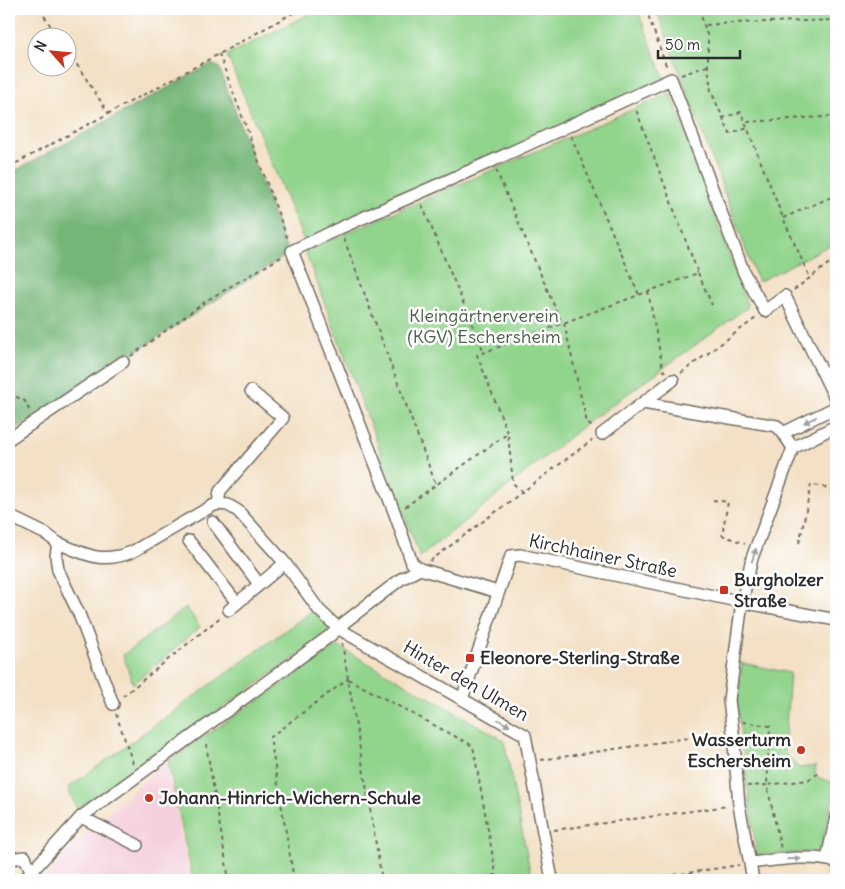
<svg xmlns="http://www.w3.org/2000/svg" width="845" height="889" font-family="Delius,sans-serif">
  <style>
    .built { fill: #f4cfdc }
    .green { fill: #91d48c; stroke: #5e805c }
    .forest { fill: #74b678; stroke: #507052 }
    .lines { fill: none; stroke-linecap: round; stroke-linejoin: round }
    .minor-casing { stroke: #716a61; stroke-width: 14 }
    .path { stroke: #716a61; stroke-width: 2; stroke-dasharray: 4 4; stroke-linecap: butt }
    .minor { stroke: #fff; stroke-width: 11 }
    .oneway { fill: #a0a0a0 }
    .poi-dot { fill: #c8321e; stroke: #fff; stroke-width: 2 }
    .labels { text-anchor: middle; stroke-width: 5; stroke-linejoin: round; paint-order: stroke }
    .park-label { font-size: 18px; fill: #4a5e48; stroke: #fff }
    .street-label { font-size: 18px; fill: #2b2b2b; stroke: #fff }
    .poi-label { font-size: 18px; font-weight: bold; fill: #2b2b2b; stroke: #fff; text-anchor: start }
  </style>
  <rect width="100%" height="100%" fill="#fff"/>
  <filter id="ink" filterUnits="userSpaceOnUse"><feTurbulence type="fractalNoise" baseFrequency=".02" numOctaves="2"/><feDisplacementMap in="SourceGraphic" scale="10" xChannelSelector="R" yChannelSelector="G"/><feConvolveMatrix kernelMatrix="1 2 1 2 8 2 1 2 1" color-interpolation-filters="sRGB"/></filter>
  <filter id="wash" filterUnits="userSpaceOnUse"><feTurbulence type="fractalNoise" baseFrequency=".0096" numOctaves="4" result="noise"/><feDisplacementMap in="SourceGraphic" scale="20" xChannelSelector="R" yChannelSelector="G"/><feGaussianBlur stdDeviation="1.12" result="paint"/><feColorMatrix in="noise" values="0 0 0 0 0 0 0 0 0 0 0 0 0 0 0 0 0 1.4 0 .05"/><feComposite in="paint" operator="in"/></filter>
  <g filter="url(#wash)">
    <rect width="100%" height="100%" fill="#f3e0c5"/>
    <path class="built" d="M166 762 190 880H41L84 834Z"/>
    <path class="green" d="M319 9H637L666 83 304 241 227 55Z
      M656 9H836V242L758 282Z
      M671 93 748 307 587 423 420 557 305 251Z
      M186 607 200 627 133 684 123 655Z
      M312 611 333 631 77 809 68 788Z
      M338 646 504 740 532 880H193L168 761Z
      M742 663 790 673 784 752 799 768 816 766 815 776 836 784 820 851 757 856 737 705Z"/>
    <path class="forest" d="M211 64 219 67 284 244 291 252 9 433V174Z"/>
  </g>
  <g filter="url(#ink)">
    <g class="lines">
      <g class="minor-casing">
        <path id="minor" d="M643 403 777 426 783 433 793 448
          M783 433 836 407
          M602 434 673 380
          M9 439 123 362
          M793 448 836 426
          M218 504 220 491 283 418 251 391
          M9 516 46 534 58 543
          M213 522 259 584
          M189 541 237 603
          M498 592 420 569 412 563 395 514 292 251 340 228 492 161 671 79 744 273 765 311 785 296 836 400
          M229 610 285 563
          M462 699 511 556 520 555 742 602 836 620
          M113 704 79 614 58 570 56 556 58 543C87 555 101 564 132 552L212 506 218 504 228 505 238 511 285 563 319 610 339 629 525 735 552 880
          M81 817 137 845
          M9 859 25 857 31 871
          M827 859 836 817
          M750 863C778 860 810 854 836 862
          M24 880 81 817 331 635 345 622 401 579 420 569
          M753 880 739 805 733 732 729 700 742 602 752 558 793 448"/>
      </g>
      <path class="path" d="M40 9 58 38
        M646 9 667 68
        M699 9 708 38V66L711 91 730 134 748 128
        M706 25 733 23 836 20
        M68 51 109 114
        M219 54 288 240
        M681 75 707 66
        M722 118 741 112 783 218 810 278
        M747 122 836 116
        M571 136 639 295
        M9 167 219 54 300 9
        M496 170 562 324
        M422 205 484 352
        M783 218 836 195
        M344 239 436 485
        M698 273 712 305
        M794 290 836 258
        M648 291 663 369 665 372
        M564 323 587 423 594 428
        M131 356 209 299 283 256
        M681 373 756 318
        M9 393 25 401 30 412
        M522 492 513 483 508 434 477 355 698 273 635 107
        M713 500 728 502 722 535 745 544
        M405 507 507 434
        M799 543C804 523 807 504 811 484L834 490
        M430 561 592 440
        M342 643 382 880
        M348 679 473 746 497 880
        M123 696 222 616
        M116 714 134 766
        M743 722 770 726 767 785 808 780 820 772
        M206 744 229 880
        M541 760 722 733
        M747 786 767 785 781 849
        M554 830 728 806
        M294 880 270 737 348 679
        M469 880 496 875
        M642 880 739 865
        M831 880 833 871"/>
      <use href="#minor" class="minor"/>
    </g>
    <defs><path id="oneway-solid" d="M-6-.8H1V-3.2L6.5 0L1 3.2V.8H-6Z" transform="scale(1.25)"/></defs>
    <g class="oneway">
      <use href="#oneway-solid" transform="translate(810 420) rotate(154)"/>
      <use href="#oneway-solid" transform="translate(754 555) rotate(-72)"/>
      <use href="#oneway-solid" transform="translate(504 723) rotate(30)"/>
      <use href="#oneway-solid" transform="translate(794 859) rotate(-1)"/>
    </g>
  </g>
  <g class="poi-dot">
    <rect x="719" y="585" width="10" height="10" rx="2.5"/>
    <rect x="465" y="653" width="10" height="10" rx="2.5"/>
    <circle cx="801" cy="750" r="5"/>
    <circle cx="149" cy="798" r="5"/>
  </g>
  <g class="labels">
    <g class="park-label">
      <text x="484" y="322">Kleingärtnerverein<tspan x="484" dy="21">(KGV) Eschersheim</tspan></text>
    </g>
    <g class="street-label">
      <text transform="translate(603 556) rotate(12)" y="6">Kirchhainer Straße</text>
      <text transform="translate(466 681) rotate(30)" y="6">Hinter den Ulmen</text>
    </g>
    <g class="poi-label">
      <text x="734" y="586">Burgholzer<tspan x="734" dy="21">Straße</tspan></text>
      <text x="480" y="664">Eleonore-Sterling-Straße</text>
      <text x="791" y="746" text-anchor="end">Wasserturm<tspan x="791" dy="21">Eschersheim</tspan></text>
      <text x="159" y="804">Johann-Hinrich-Wichern-Schule</text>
    </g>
  </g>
  <rect width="845" height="889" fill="none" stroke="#fff" stroke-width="30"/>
  <g transform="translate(52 52) rotate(297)"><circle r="24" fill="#ffffff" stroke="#aaaaaa"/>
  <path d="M0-4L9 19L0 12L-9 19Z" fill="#c8321e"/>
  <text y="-8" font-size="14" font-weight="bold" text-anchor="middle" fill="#2b2b2b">N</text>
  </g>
  <path d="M658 50v8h82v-8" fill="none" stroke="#2b2b2b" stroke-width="2.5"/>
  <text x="665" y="50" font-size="15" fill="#2b2b2b" stroke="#ffffff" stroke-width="4" paint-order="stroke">50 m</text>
</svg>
